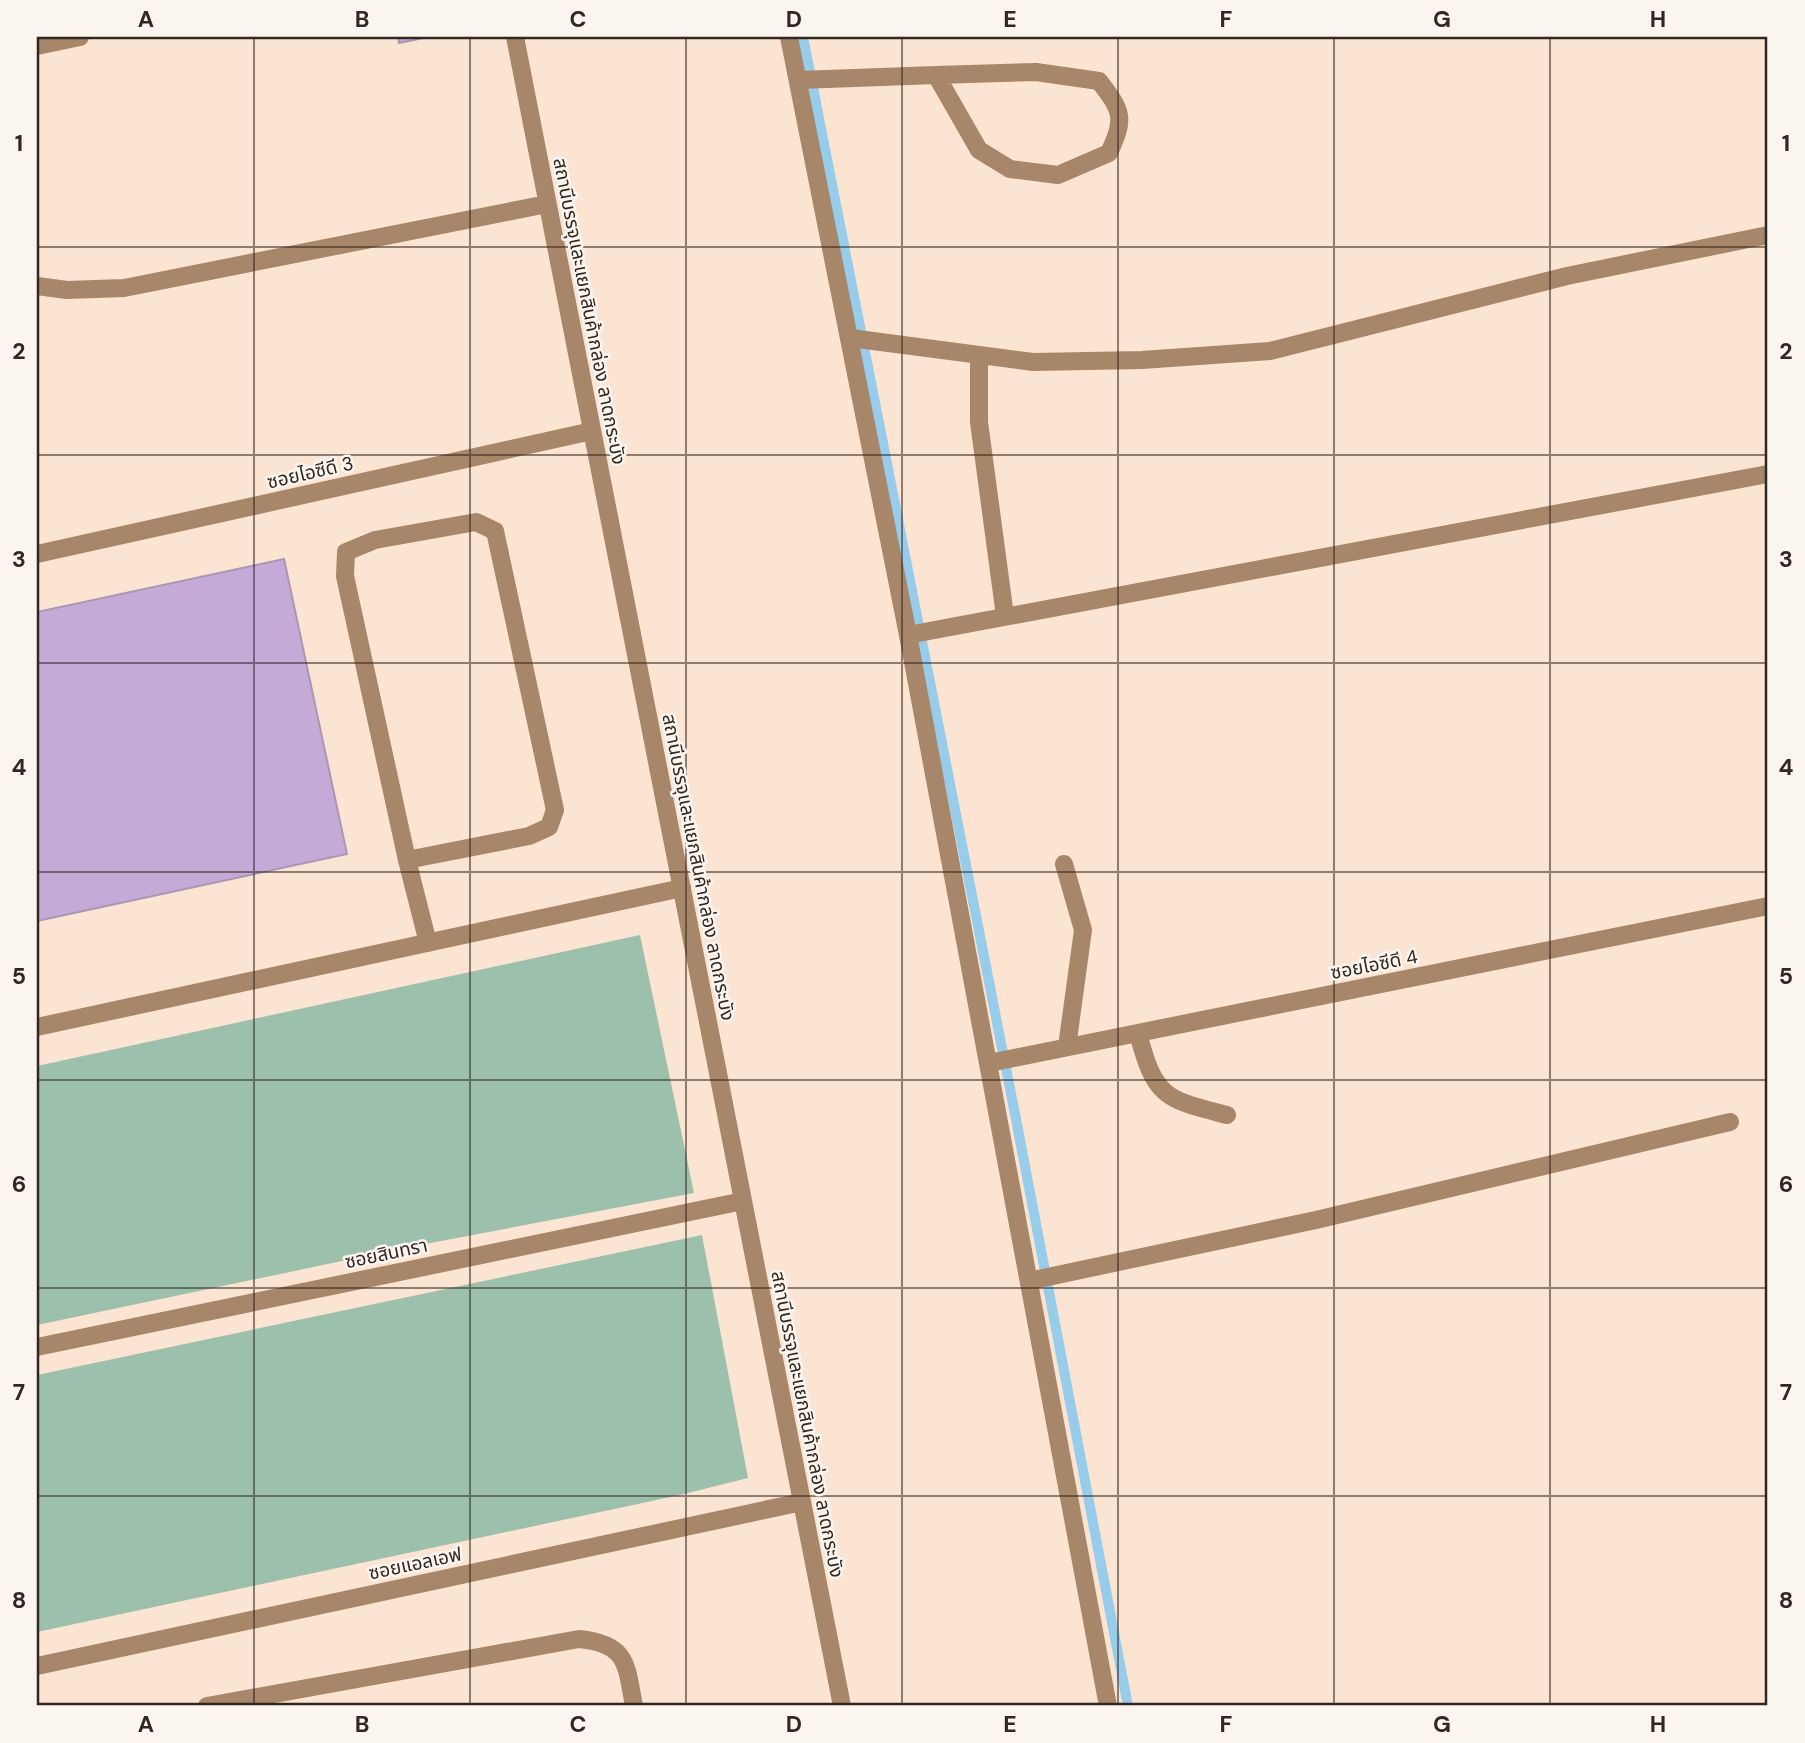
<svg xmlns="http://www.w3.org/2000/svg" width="1805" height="1743" font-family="'DM Sans','Noto Sans Thai',sans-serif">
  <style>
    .green { fill: #9dc0ad }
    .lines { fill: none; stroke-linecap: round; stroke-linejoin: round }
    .stream { stroke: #97ccea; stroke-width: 10 }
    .building { fill: #c5aad7; stroke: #a898b4; stroke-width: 2 }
    .minor { stroke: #a78669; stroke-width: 18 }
    .grid { fill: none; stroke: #332820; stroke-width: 2; stroke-opacity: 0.55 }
    .labels { text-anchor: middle; stroke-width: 5; stroke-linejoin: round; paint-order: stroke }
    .street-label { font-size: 19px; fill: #332820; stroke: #fbf5f0 }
    .neatline { fill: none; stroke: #332820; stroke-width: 2.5 }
    .grid-label { font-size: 23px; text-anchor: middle; font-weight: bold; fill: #332820 }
  </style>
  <rect width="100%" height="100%" fill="#fbe4d2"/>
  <path class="green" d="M640 935 694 1193 404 1248 37 1325V1066Z
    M702 1235 748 1478 680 1495 37 1632V1375Z"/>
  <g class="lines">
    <path class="stream" d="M803 37 1016 1119 1128 1706"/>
  </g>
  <path class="building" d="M398 37H428L399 43Z
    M284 559 347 854 37 921V612Z"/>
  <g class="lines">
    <path class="minor" d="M515 37 842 1706
      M789 37 908 635 1108 1706
      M37 46 80 37
      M1036 72 1099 81C1123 112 1125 118 1109 153L1058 175 1010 169 979 150 936 75Z
      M799 80 936 75
      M37 286 67 290 124 288 547 204
      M850 338 1033 362 1142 360 1270 351 1567 276 1768 235
      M979 355V422L1005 616
      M476 522 495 531 555 810 549 827 529 836 407 860 345 576 346 552 375 540Z
      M37 554 592 431
      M908 635 1768 474
      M407 860 428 943
      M1064 864 1083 930 1067 1047
      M37 1027 682 888
      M1138 1033C1155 1099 1166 1099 1227 1115
      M989 1063 1768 906
      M1029 1281 1316 1220 1730 1122
      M37 1347 743 1201
      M37 1666 802 1502
      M207 1706 579 1639C628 1644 626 1664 634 1706"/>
  </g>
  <path class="grid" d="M254 37V1706M470 37V1706M686 37V1706M902 37V1706M1118 37V1706M1334 37V1706M1550 37V1706M37 247H1768M37 455H1768M37 663H1768M37 872H1768M37 1080H1768M37 1288H1768M37 1496H1768"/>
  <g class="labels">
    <g class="street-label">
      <text transform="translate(590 311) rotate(79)" y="7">สถานีบรรจุและแยกสินค้ากล่อง ลาดกระบัง</text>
      <text transform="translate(310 472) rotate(-13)" y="7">ซอยไอซีดี 3</text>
      <text transform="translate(699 867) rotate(79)" y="7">สถานีบรรจุและแยกสินค้ากล่อง ลาดกระบัง</text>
      <text transform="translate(1374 964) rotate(-11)" y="7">ซอยไอซีดี 4</text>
      <text transform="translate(386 1253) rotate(-12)" y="7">ซอยสินทรา</text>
      <text transform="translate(808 1424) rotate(79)" y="7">สถานีบรรจุและแยกสินค้ากล่อง ลาดกระบัง</text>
      <text transform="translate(415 1563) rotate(-12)" y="7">ซอยแอลเอฟ</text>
    </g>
  </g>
  <rect width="1805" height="1743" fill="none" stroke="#fbf5f0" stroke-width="77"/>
  <rect x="38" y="38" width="1728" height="1666" class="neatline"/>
  <g class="grid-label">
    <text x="146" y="27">A</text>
    <text x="362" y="27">B</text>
    <text x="578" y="27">C</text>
    <text x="794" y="27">D</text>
    <text x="1010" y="27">E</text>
    <text x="1226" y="27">F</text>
    <text x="1442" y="27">G</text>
    <text x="1658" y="27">H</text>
    <text x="19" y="151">1</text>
    <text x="1786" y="151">1</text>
    <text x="19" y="359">2</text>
    <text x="1786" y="359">2</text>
    <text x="19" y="567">3</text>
    <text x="1786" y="567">3</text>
    <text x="19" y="775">4</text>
    <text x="1786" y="775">4</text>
    <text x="19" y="984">5</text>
    <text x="1786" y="984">5</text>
    <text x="19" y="1192">6</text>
    <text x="1786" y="1192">6</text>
    <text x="19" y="1400">7</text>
    <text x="1786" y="1400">7</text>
    <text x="19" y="1608">8</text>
    <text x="1786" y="1608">8</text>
    <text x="146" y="1732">A</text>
    <text x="362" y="1732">B</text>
    <text x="578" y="1732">C</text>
    <text x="794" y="1732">D</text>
    <text x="1010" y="1732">E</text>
    <text x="1226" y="1732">F</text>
    <text x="1442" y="1732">G</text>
    <text x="1658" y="1732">H</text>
  </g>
</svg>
